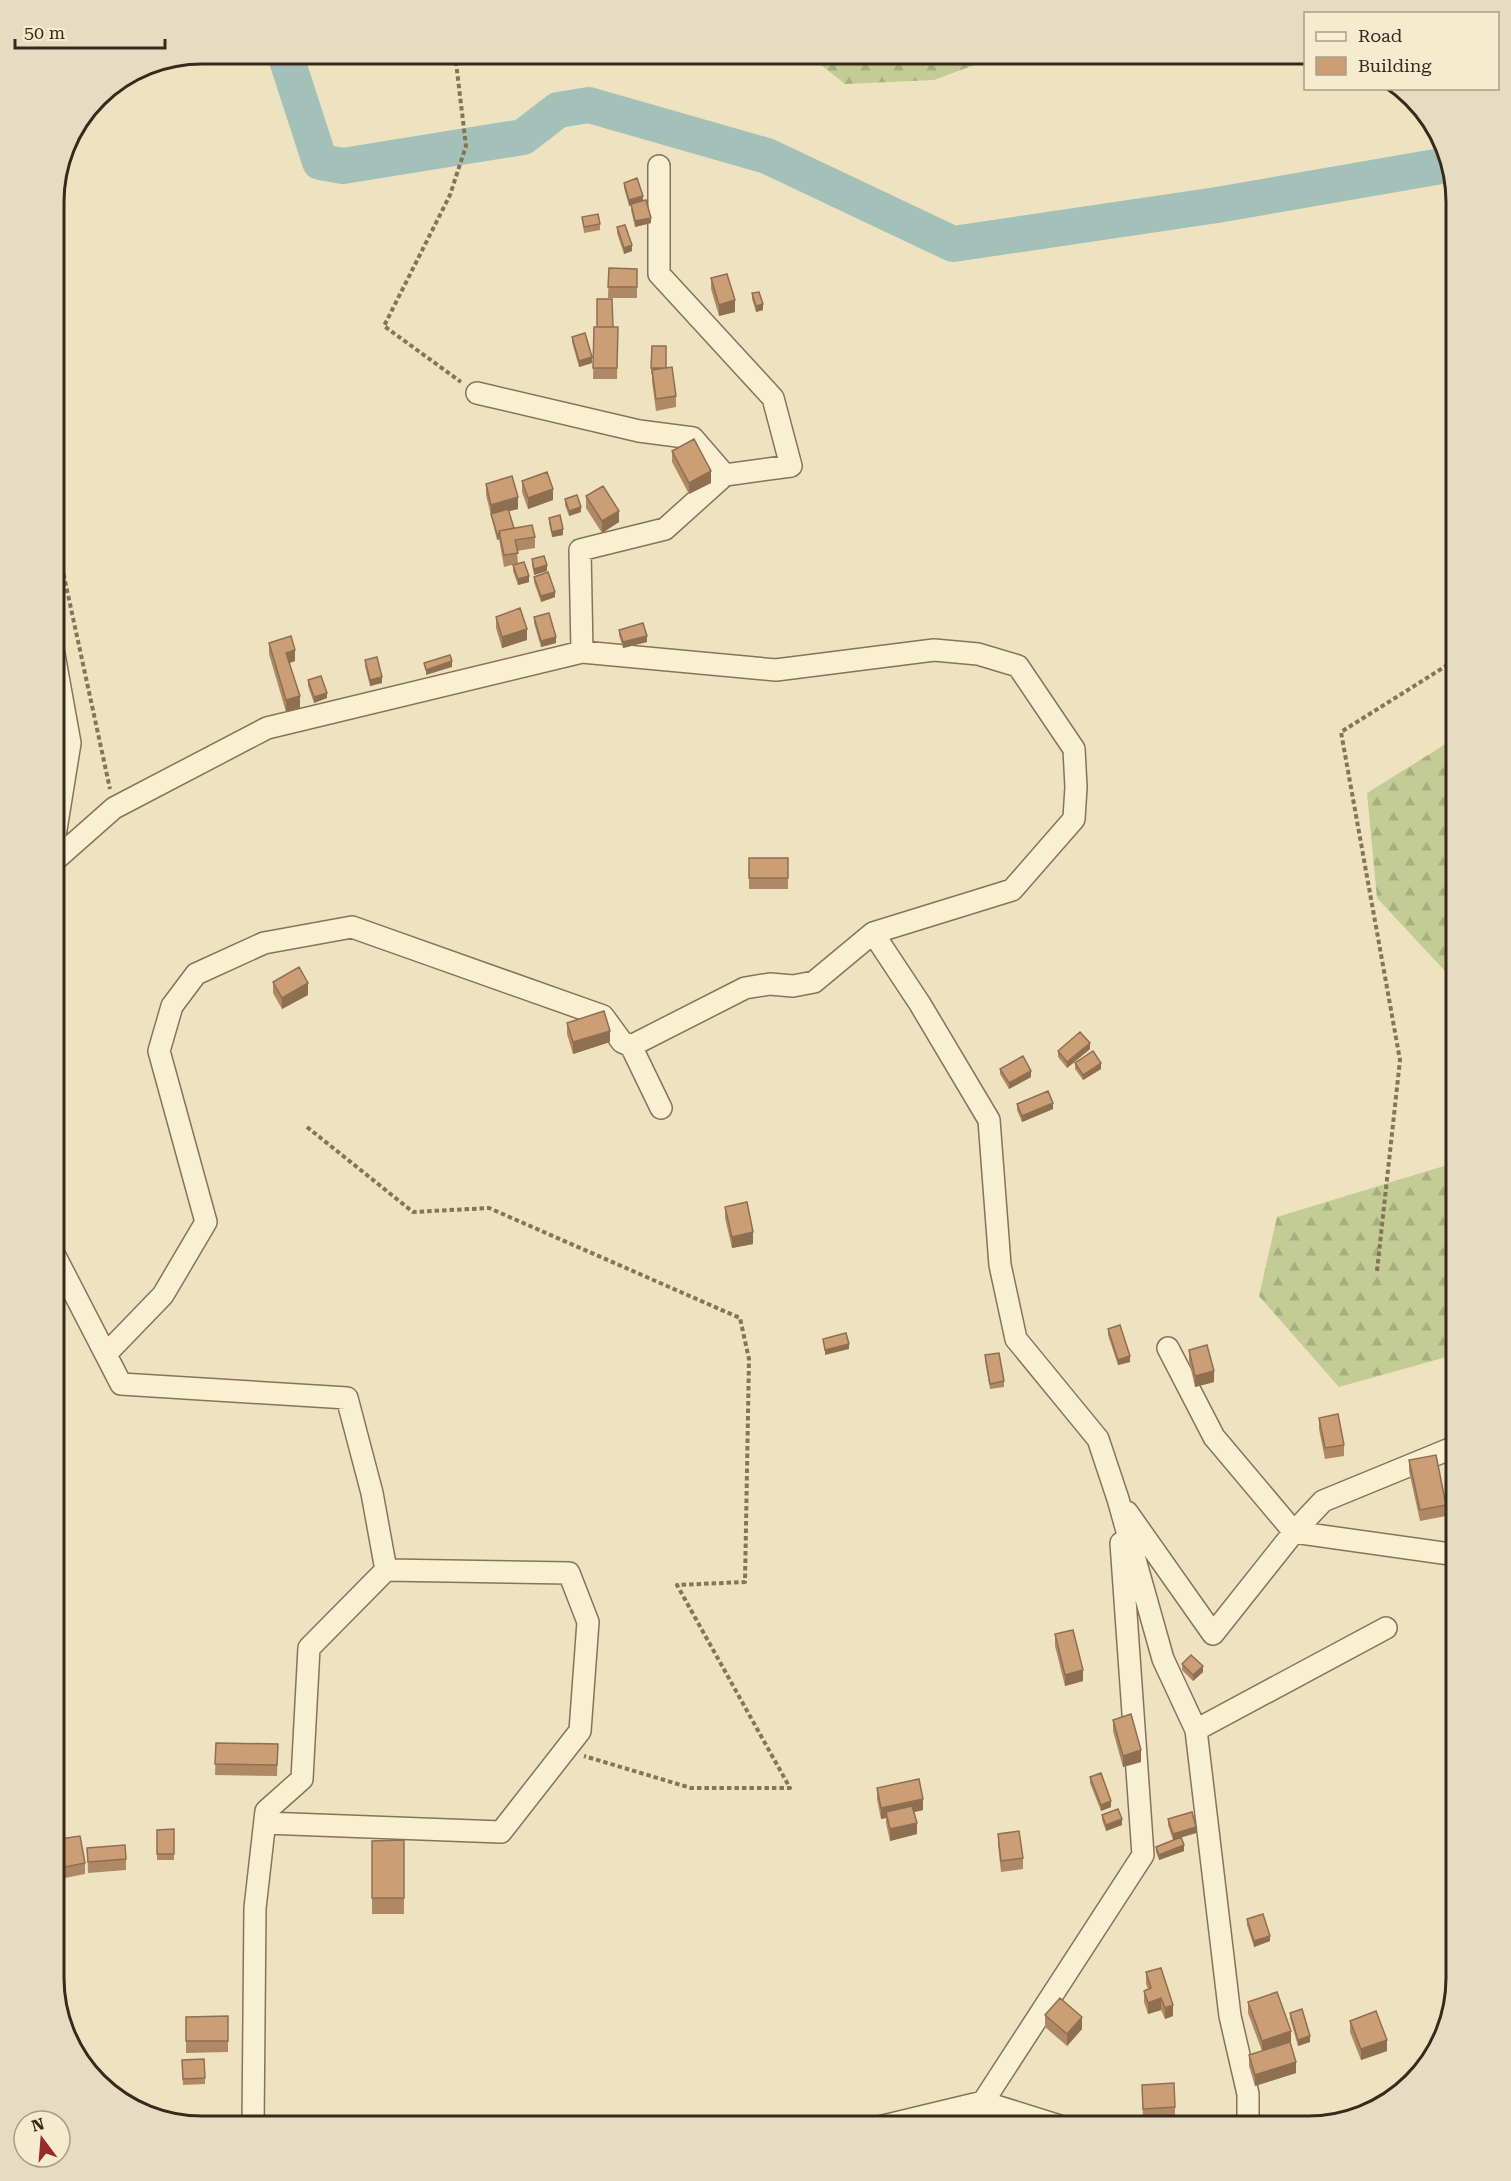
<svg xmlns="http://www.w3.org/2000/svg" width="1511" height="2181" font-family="'Roboto Serif',serif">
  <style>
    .forest { fill: url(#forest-firs) }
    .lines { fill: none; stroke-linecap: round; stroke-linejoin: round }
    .river { stroke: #a3c0b9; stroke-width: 36 }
    .street-casing { stroke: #877358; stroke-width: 24 }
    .path { stroke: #877358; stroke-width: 4; stroke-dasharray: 4.5 3; stroke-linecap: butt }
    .street { stroke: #f9efd3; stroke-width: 21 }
    .wall { fill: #af8865 }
    .shaded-wall { fill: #8f6f52 }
    .building { fill: #cc9e75; stroke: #8f6f52; stroke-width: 1.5 }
    .rim { fill: none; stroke: #362a1c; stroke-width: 3 }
  </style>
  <defs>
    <pattern id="forest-firs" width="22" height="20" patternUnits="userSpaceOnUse" patternTransform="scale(1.5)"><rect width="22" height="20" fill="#c3cc94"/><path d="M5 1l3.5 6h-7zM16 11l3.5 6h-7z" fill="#a8af7f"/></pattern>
  </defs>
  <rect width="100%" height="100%" fill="#eee2c0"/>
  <path class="forest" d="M807 54H1004L934 80 845 84Z
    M1192 54H1305V62Z
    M1457 737V984L1377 898 1367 793Z
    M1457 1162V1354L1339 1387 1259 1296 1277 1217Z"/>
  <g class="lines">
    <path class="river" d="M285 54 320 162 343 166 523 137 558 110 589 105 767 156 953 244 1217 205 1447 165"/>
    <g class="street-casing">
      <path id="street" d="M659 166V274L773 398 791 466 725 475
        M477 393 639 431 693 438 725 475 665 529 580 550 582 652 776 670 934 650 978 654 1018 666 1074 749 1076 787 1074 819 1012 890 873 933
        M54 842 70 743 54 654
        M54 861 114 808 267 728 582 652
        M661 1108 631 1046 745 988 770 984 793 986 814 982 873 933 920 1004 989 1120 1000 1265 1016 1339 1098 1439 1118 1499 1163 1659 1196 1730 1230 2016 1248 2094V2127
        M54 1254 121 1384 347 1398 372 1493 386 1570 309 1648 302 1779 266 1811 255 1908 253 2127
        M1168 1348 1214 1437 1294 1532 1323 1501 1457 1446
        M106 1354 163 1295 206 1222 159 1051 172 1006 196 974 264 943 352 927 603 1016 622 1042 631 1046
        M1127 1512 1213 1634 1294 1532 1457 1555
        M1196 1730 1386 1628
        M265 1823 501 1832 580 1731 588 1622 569 1573 386 1570
        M879 2127 983 2102 1063 2127
        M978 2127 983 2102 1143 1855 1121 1543"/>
    </g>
    <path class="path" d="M455 54 466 146 450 195 384 326 461 382
      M54 530 110 789
      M307 1127 413 1212 489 1208 740 1318 749 1359 745 1582 677 1585 790 1788H691L584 1756
      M1377 1271 1400 1060 1341 732 1457 659"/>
    <use href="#street" class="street"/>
  </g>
  <path class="wall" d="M624 183 643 201 651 223 635 227 631 210V205L629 206 624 188Z
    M582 217 600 224V230L584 233Z
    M617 227 632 251 624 254 617 233Z
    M609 268 637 269V298H608Z
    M711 278 735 312 719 316 711 289Z
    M752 293 763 310 756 312 752 299Z
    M594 327H618L617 379H593Z
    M572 337 592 363 579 367 572 342Z
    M652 346 666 368 676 396V407L656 411 652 381V374H651Z
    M672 451 711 483 689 494 672 462Z
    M522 481 553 500 528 509 522 492Z
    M486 484 518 509 509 511 514 528 535 537V548L517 551 518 564 529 582 518 585 513 571V565L515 564 504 567 499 539 497 540 486 495Z
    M586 496 619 522 602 533 586 508Z
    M565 499 581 512 569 516 565 505Z
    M549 518 563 535 552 537 549 523Z
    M532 559 547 571 534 575 532 565Z
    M534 577 555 597 541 602 534 582Z
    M496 617 527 640 502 648 496 628Z
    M534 617 556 643 541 647 534 623Z
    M619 630 647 642 623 648 619 635Z
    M269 643 295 661 290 663 300 708 286 712 269 654Z
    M365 660 382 683 370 686 365 666Z
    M308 680 327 698 314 703 308 686Z
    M749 858H788V889H749Z
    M273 982 308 995 282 1009 273 993Z
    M567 1023 610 1042 573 1054 567 1034Z
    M1090 1049 1067 1068 1058 1057V1051Z
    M1075 1063 1101 1069 1083 1080 1075 1069Z
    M1000 1069 1031 1077 1009 1089 1000 1074Z
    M1017 1104 1053 1109 1022 1122 1017 1110Z
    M725 1207 753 1244 732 1248 725 1218Z
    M1108 1329 1130 1362 1118 1365 1108 1335Z
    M1189 1350 1214 1382 1195 1387 1189 1361Z
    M985 1355 1004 1381V1387L990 1389 985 1361Z
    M1319 1418 1344 1445V1456L1325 1459 1319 1429Z
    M1409 1460 1446 1505V1516L1420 1521 1409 1471Z
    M1055 1634 1083 1681 1065 1686 1055 1646Z
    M1182 1664 1203 1672 1193 1681 1182 1670Z
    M1457 1684 1451 1721 1446 1697V1686Z
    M1113 1720 1141 1762 1123 1767 1113 1731Z
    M216 1743 278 1744 277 1776 215 1775Z
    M1090 1777 1111 1807 1101 1811 1090 1783Z
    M877 1788 923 1810 914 1812 917 1834 890 1841 886 1823V1818L881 1819 877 1799Z
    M1102 1815 1122 1825 1106 1831 1102 1820Z
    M1168 1819 1196 1833 1181 1837 1184 1851 1159 1860 1156 1852V1847L1179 1838 1173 1840 1168 1825Z
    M174 1829V1860H157V1830Z
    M998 1834 1023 1858V1869L1001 1872 998 1845Z
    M60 1839 85 1863V1874L65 1878 60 1851Z
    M404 1840V1914H372V1841Z
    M87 1848 126 1859V1870L88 1873Z
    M1457 1906V1932L1447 1920V1914Z
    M1247 1919 1270 1941 1254 1947 1247 1925Z
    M1146 1972 1173 2016 1165 2019 1161 2010 1148 2014 1144 2002V1991L1148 1989 1146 1984Z
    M1248 2002 1291 2042H1290L1296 2073 1255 2086 1249 2066V2055L1262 2051 1248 2013Z
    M1290 2013 1310 2042 1298 2046 1290 2018Z
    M1045 2015 1082 2029 1067 2046 1045 2027Z
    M228 2016V2052L186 2053V2017Z
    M1350 2021 1387 2051 1361 2060 1350 2032Z
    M182 2066 205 2078V2084L183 2085Z
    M1142 2085 1175 2107V2119L1143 2120Z"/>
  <path class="shaded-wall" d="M643 196V201L629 206V200Z
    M651 218V223L635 227V221Z
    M632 245V251L624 254V248Z
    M735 300V312L719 316V305Z
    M763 304V310L756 312V306Z
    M592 357V363L579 367V361Z
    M711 471V483L689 494V483Z
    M553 489V500L528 509V498Z
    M518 497V509L491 516V505Z
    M581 507V512L569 516V511Z
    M619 511V522L602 533V521Z
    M563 529V535L552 537V532Z
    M497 534H499V539L497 540Z
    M547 565V571L534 575V569Z
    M529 576V582L518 585V579Z
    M555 592V597L541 602V596Z
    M527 629V640L502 648V637Z
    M647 636V642L623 648V642Z
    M556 637V643L541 647V641Z
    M295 650V661L286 664V653Z
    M452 661V667L426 675V670Z
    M382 677V683L370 686V680Z
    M327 693V698L314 703V697Z
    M300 696V708L286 712V700Z
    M308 983V995L282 1009V998Z
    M610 1031V1042L573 1054V1042Z
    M1090 1043V1049L1067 1068V1062Z
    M1101 1063V1069L1083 1080V1075Z
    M1031 1071V1077L1009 1089V1083Z
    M1053 1103V1109L1022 1122V1116Z
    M753 1232V1244L732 1248V1237Z
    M849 1344V1349L825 1355V1350Z
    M1130 1356V1362L1118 1365V1360Z
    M1214 1371V1382L1195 1387V1376Z
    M1203 1666V1672L1193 1681V1675Z
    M1083 1670V1681L1065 1686V1675Z
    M1457 1708V1720L1451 1721V1710Z
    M1141 1750V1762L1123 1767V1756Z
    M923 1799V1810L888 1818 886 1812V1818L881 1819V1808Z
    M1111 1801V1807L1101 1811V1805Z
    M1122 1819V1825L1106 1831V1825Z
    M917 1823V1834L890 1841V1829Z
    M1196 1827V1833L1173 1840V1834Z
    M1184 1845V1851L1159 1860V1855Z
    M1270 1936V1941L1254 1947V1941Z
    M1161 1998V2010L1148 2014V2003Z
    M1173 2005V2016L1165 2019V2008Z
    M1082 2017V2029L1067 2046V2034Z
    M1291 2031V2042L1262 2052V2041Z
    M1310 2036V2042L1298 2046V2040Z
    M1387 2040V2051L1361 2060V2049Z
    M1296 2062V2073L1255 2086V2075Z"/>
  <path class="building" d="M637 178 643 196 629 200 624 183Z
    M646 200 651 218 635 221 631 204Z
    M598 214 600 224 584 227 582 217Z
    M625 225 632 245 624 248 617 227Z
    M609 268 637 269V287H608Z
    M727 274 735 300 719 305 711 278Z
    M759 292 763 304 756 306 752 293Z
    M597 299H612L613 327H597Z
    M594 327H618L617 368H593Z
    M585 333 592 357 579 361 572 337Z
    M652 346H666V368H651Z
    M672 367 676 396 656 399 652 370Z
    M694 439 711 471 689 483 672 451Z
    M547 472 553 489 528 498 522 481Z
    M512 476 518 497 491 505 486 484Z
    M603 486 619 511 602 521 586 496Z
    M577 495 581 507 569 511 565 499Z
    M508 509 514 528 499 531 500 533 497 534 491 514Z
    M560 515 563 529 552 532 549 518Z
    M532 525 535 537 515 540 518 553 504 555 499 531Z
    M544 556 547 565 534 569 532 559Z
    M524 562 529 576 518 579 513 565Z
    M548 572 555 592 541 596 534 577Z
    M520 608 527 629 502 637 496 617Z
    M549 613 556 637 541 641 534 617Z
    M643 623 647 636 623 642 619 630Z
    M291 636 295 650 286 653 300 696 286 700 269 643Z
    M450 655 452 661 426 670 424 663Z
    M377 657 382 677 370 680 365 660Z
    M321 676 327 693 314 697 308 680Z
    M749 858H788V878H749Z
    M299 967 308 983 282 998 273 982Z
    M604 1011 610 1031 573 1042 567 1023Z
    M1080 1032 1090 1043 1067 1062 1058 1051Z
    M1093 1051 1101 1063 1083 1075 1075 1063Z
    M1023 1056 1031 1071 1009 1083 1000 1069Z
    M1048 1091 1053 1103 1022 1116 1017 1104Z
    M747 1202 753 1232 732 1237 725 1207Z
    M1120 1325 1130 1356 1118 1360 1108 1329Z
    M846 1333 849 1344 825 1350 823 1339Z
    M1207 1345 1214 1371 1195 1376 1189 1350Z
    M999 1353 1004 1381 990 1384 985 1355Z
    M1338 1414 1344 1445 1325 1448 1319 1418Z
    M1436 1455 1446 1505 1420 1510 1409 1460Z
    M1073 1630 1083 1670 1065 1675 1055 1634Z
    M1191 1655 1203 1666 1193 1675 1182 1664Z
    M1457 1684V1708L1451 1710 1446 1686Z
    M1131 1714 1141 1750 1123 1756 1113 1720Z
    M216 1743 278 1744 277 1765 215 1764Z
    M1101 1773 1111 1801 1101 1805 1090 1777Z
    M919 1779 923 1799 881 1808 877 1788Z
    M912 1806 917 1823 890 1829 886 1812Z
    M1118 1809 1122 1819 1106 1825 1102 1815Z
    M1192 1812 1196 1827 1173 1834 1168 1819Z
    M174 1829V1854H157V1830Z
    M1019 1831 1023 1858 1001 1861 998 1834Z
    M80 1836 85 1863 65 1867 60 1839Z
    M1181 1837 1184 1845 1159 1855 1156 1847Z
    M404 1840V1898H372V1841Z
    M125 1845 126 1859 88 1862 87 1848Z
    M1457 1906V1926L1447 1914Z
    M1263 1914 1270 1936 1254 1941 1247 1919Z
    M1161 1968 1173 2005 1165 2008 1161 1998 1148 2003 1144 1991 1151 1988 1146 1972Z
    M1277 1992 1291 2031 1262 2041 1248 2002Z
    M1060 1998 1082 2017 1067 2034 1045 2015Z
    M1302 2009 1310 2036 1298 2040 1290 2013Z
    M1376 2011 1387 2040 1361 2049 1350 2021Z
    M228 2016V2041H186V2017Z
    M1290 2042 1296 2062 1255 2075 1249 2055Z
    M204 2059 205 2078 183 2079 182 2060Z
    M1174 2083 1175 2107 1143 2109 1142 2085Z"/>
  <path d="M0 0H1511V2181H0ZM202 64H1308A138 138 0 0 1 1446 202V1978A138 138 0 0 1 1308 2116H202A138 138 0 0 1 64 1978V202A138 138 0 0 1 202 64Z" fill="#e6dcc1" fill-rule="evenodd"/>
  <path class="rim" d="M202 64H1308A138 138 0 0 1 1446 202V1978A138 138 0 0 1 1308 2116H202A138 138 0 0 1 64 1978V202A138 138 0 0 1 202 64Z"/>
  <rect x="1304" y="12" width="195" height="78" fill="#f5eccf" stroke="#a99e87" stroke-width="1.5"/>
  <rect x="1316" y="32" width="30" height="9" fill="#f9efd3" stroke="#a99e87" stroke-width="1.5"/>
  <text x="1358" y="42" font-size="18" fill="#362a1c">Road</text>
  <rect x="1316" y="57" width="30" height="18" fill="#cc9e75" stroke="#a99e87" stroke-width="1.5"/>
  <text x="1358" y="72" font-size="18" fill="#362a1c">Building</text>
  <g transform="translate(42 2139) rotate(344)"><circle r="28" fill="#f5eccf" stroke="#a99e87" stroke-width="1.5"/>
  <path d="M0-4.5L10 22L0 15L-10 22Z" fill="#962c28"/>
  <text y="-9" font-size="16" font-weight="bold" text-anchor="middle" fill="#362a1c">N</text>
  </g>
  <path d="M15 39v9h150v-9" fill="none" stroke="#362a1c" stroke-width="3"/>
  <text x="24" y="39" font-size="18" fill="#362a1c" stroke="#f5eccf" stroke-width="4.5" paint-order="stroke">50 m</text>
</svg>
